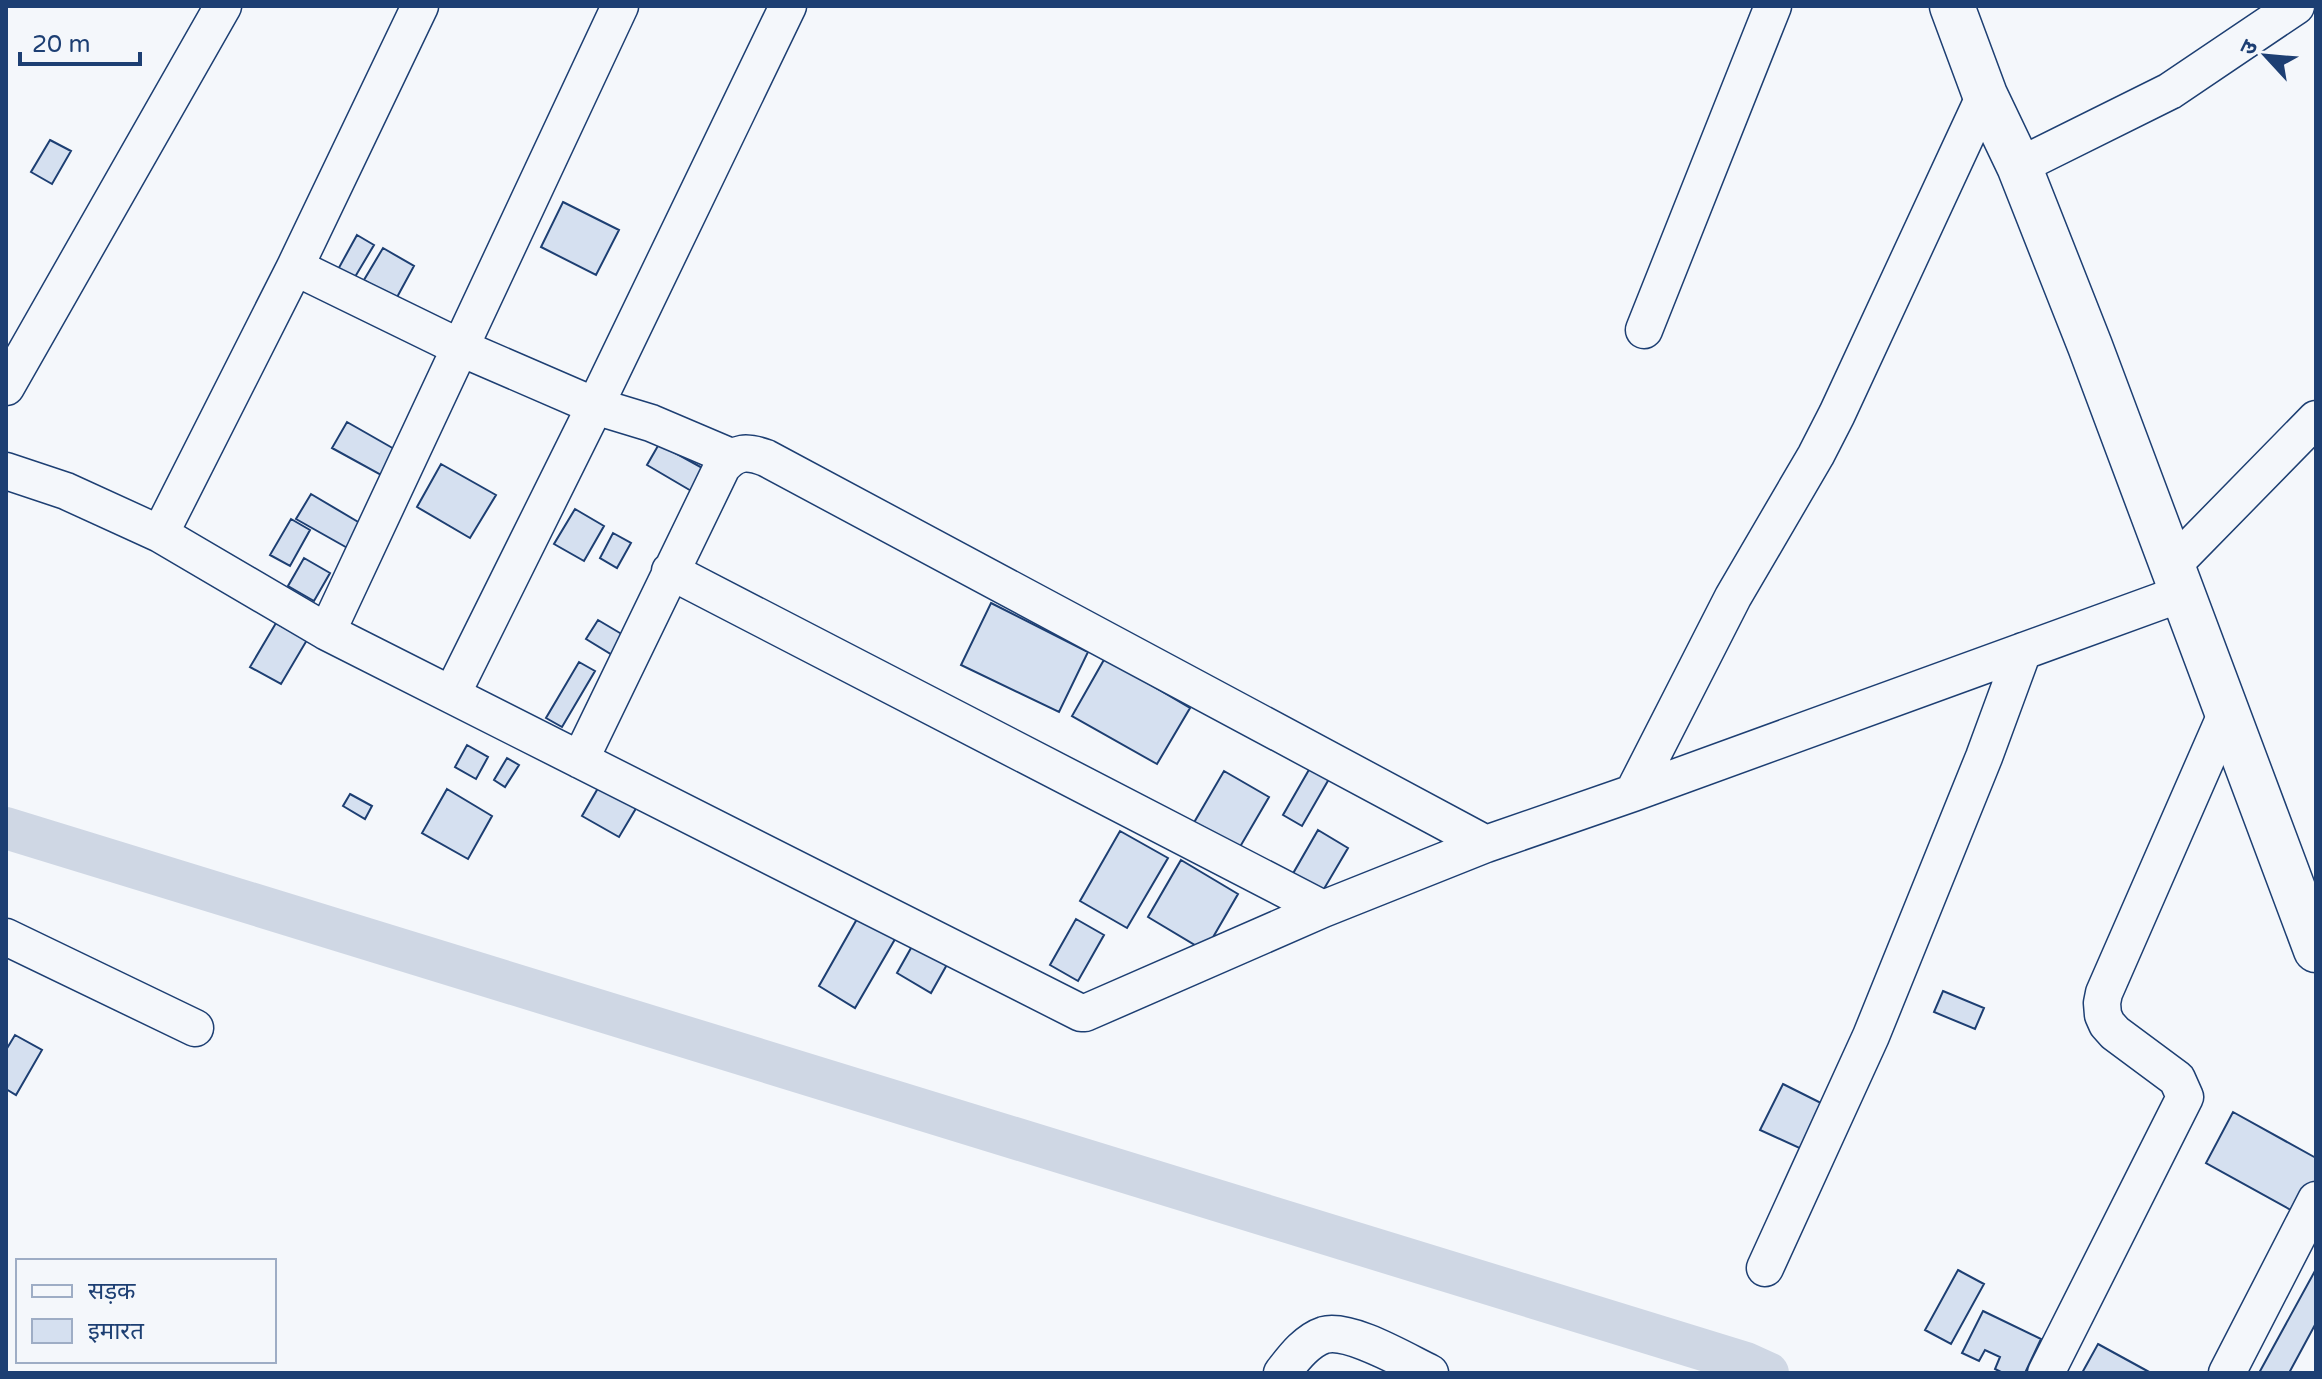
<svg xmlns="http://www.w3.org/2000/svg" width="2322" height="1379" font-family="'Varela Round','Noto Sans Devanagari',sans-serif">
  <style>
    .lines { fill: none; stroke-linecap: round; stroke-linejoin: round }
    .canal { stroke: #cfd7e4; stroke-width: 42 }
    .building { fill: #d5e0f0; stroke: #1d3f73; stroke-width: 2 }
    .minor-casing { stroke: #1d3f73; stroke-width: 39 }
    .tertiary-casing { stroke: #1d3f73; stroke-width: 47 }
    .minor { stroke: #f4f7fb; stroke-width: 36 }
    .tertiary { stroke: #f4f7fb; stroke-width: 44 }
  </style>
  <rect width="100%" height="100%" fill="#f4f7fb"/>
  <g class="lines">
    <path class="canal" d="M6 828 1746 1363 1768 1373"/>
  </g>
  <path class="building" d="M50 140 71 151 52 184 31 172Z
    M563 202 619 230 596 275 541 247Z
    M357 235 374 245 352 282 336 273Z
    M383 248 414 266 396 299 364 280Z
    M347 422 396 450 381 475 332 448Z
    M659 444 706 470 693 492 647 465Z
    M441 464 496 495 470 538 417 507Z
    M311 494 365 526 351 550 296 519Z
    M575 509 604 526 584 561 554 544Z
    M291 519 310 530 290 566 270 555Z
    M613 533 631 543 617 568 600 558Z
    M304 558 330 573 314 601 288 586Z
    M991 603 1088 652 1059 712 961 665Z
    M598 620 625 636 614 656 586 639Z
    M276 623 307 640 281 684 250 667Z
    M1105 658 1190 708 1157 764 1072 716Z
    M579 662 595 671 562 727 546 718Z
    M467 745 488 757 476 779 455 767Z
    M507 758 519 765 505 787 494 780Z
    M1314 761 1333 772 1302 826 1283 815Z
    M1224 771 1269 797 1237 852 1192 826Z
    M601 783 638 805 619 837 582 816Z
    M447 789 492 816 468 859 422 833Z
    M350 794 372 806 365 819 343 806Z
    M1318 830 1348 848 1321 894 1291 877Z
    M1120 831 1168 858 1127 928 1080 901Z
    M1181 860 1238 894 1205 951 1148 917Z
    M861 912 898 934 855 1008 819 986Z
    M1076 919 1104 935 1078 981 1050 965Z
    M915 941 949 961 931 993 897 973Z
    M1943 991 1984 1008 1975 1029 1934 1012Z
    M15 1035 42 1050 16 1095 6 1089V1050Z
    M1783 1084 1827 1106 1806 1151 1760 1130Z
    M2233 1112 2316 1158V1182L2298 1214 2206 1163Z
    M2316 1269V1323L2289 1373H2259Z
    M1958 1270 1984 1284 1951 1344 1925 1330Z
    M1983 1311 2041 1339 2025 1373H2003L1995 1369 2000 1357 1985 1350 1979 1361 1962 1353Z
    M2098 1344 2151 1373H2082Z"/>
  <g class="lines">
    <g class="minor-casing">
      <path id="minor" d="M2019 166 2170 91 2296 6
        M295 267 461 348 595 406 651 423 731 457
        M1644 330 1773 6
        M6 387 223 6
        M6 471 66 491 160 534 327 632 1081 1013H1085L1323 909 1486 844 1633 793 2183 593
        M160 534 295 267 420 6
        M2173 565 2316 419
        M670 571 1323 909
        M327 632 620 6
        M452 694 595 406 788 6
        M580 760 722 467C736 451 747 451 766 458L1486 844
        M1633 793 1733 597 1816 455 1837 414 1985 95
        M6 937 195 1028
        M1765 1268 1871 1036 1984 757 2023 651
        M1282 1373C1293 1359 1306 1341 1324 1335 1350 1328 1405 1361 1430 1373
        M2046 1373 2185 1097 2177 1079 2115 1033 2107 1024 2103 1015 2102 1003 2104 993 2227 712
        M2227 1373 2316 1200"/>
    </g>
    <g class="tertiary-casing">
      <path id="tertiary" d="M1952 6 1985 95 2019 166 2090 346 2316 950"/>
    </g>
    <use href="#minor" class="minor"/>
    <use href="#tertiary" class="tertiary"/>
  </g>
  <rect width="2322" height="1379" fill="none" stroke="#1d3f73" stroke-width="16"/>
  <rect x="16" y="1259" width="260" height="104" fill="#f4f7fb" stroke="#9eadc5" stroke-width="2"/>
  <rect x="32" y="1285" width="40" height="12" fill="#f4f7fb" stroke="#9eadc5" stroke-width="2"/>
  <text x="88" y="1299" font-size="24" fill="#1d3f73">सड़क</text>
  <rect x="32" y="1319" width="40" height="24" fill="#d5e0f0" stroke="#9eadc5" stroke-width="2"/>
  <text x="88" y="1339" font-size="24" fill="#1d3f73">इमारत</text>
  <g transform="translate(2266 56) rotate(296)" stroke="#f4f7fb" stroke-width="6" paint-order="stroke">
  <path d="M0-6L14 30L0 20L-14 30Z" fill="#1d3f73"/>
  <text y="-12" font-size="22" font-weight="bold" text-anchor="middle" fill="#1d3f73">उ</text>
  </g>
  <path d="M20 52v12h120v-12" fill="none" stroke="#1d3f73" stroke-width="4"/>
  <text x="32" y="52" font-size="24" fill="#1d3f73" stroke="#f4f7fb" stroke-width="6" paint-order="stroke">20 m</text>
</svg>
